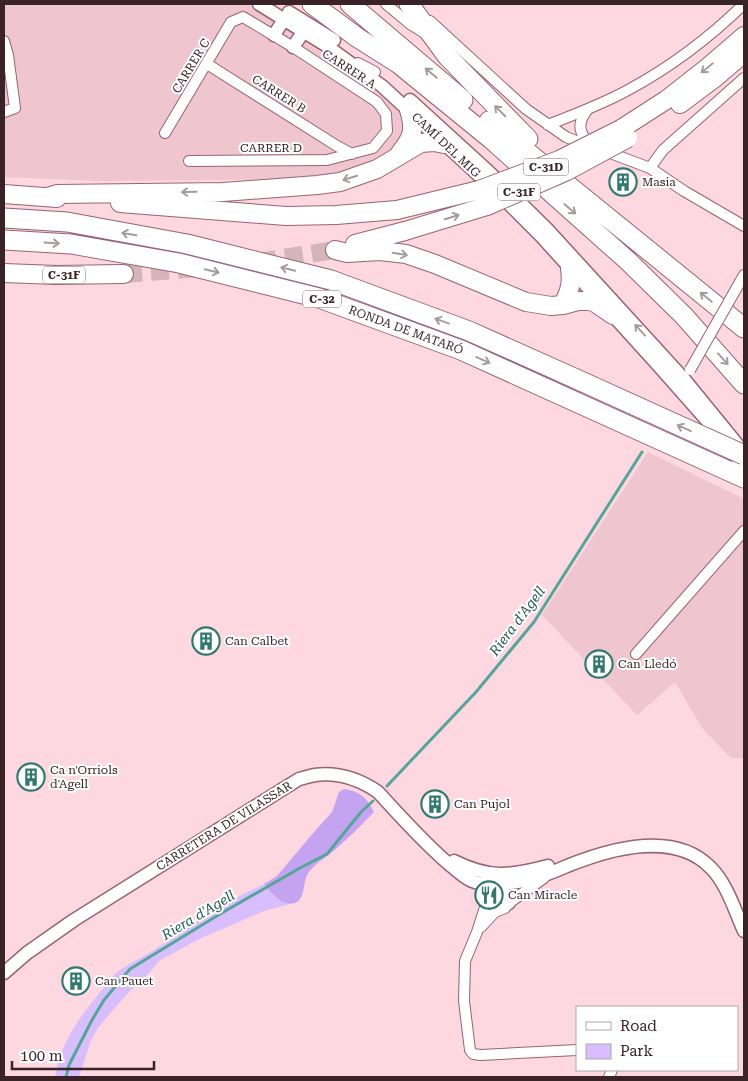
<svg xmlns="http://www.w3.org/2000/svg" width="748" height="1081" font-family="'Roboto Serif',serif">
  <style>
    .built { fill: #efc6d0 }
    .green { fill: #d8befd }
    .forest { fill: #c4a4f1 }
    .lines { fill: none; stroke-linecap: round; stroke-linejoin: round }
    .stream { stroke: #56a49a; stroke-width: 3 }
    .trunk-tunnel { stroke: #d6b4bb; stroke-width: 18; stroke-dasharray: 18 9; stroke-linecap: butt }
    .minor-casing { stroke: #996371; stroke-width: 12 }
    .tertiary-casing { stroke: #996371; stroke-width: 15 }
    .trunk-casing { stroke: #996371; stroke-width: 20 }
    .motorway-casing { stroke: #996371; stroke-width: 21 }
    .minor { stroke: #fff; stroke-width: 10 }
    .tertiary { stroke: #fff; stroke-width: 12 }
    .trunk { stroke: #fff; stroke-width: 18 }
    .motorway { stroke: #fff; stroke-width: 19 }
    .minor-bridge-casing { stroke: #996371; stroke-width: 12; stroke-linecap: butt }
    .trunk-bridge-casing { stroke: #996371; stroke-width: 20; stroke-linecap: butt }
    .motorway-bridge-casing { stroke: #996371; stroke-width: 21; stroke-linecap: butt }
    .minor-bridge { stroke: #fff; stroke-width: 10 }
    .trunk-bridge { stroke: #fff; stroke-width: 18 }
    .motorway-bridge { stroke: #fff; stroke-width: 19 }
    .oneway { stroke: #a69c9e }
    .labels { text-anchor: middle; stroke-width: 4; stroke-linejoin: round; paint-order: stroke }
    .shield { fill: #fff; stroke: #746468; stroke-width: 1 }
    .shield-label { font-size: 11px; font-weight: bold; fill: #392228 }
    .street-label { font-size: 12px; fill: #392228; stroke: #fff }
    .poi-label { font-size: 12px; fill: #392228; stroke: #fff; text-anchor: start }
    .water-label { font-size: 14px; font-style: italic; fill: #255952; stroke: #fff }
  </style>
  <rect width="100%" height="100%" fill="#fdd8e0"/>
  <path class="built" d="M4 4H247L310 45 373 89 401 113 406 127 395 150 368 164 334 175 302 179 99 181 4 177Z
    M648 452 744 499V758H731L702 728 675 682 637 715 542 615Z"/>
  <path class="green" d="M264 884 276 898 290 904 264 911 199 939 159 961 144 979 130 991 113 1010 98 1028 91 1040 79 1077H55C61 1036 89 1006 114 975L121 969 154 950 221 905Z"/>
  <path class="forest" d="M344 789C360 791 367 798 374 812 362 824 351 836 338 847 329 856 316 862 309 872 302 881 306 899 295 903 282 907 271 893 264 884L277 876 314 832 332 812 339 792Z"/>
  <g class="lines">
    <path class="stream" d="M387 786 476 692 534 622 642 452
      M66 1077 69 1065 92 1020 104 1000 130 969 220 914 300 868 327 854 361 812 373 801"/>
    <path class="trunk-tunnel" d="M124 274 238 265 335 250"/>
    <g class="minor-casing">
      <path id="minor" d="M386 4 410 24 426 34
        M430 21 526 109 566 137 589 146
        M4 41 8 55 15 108 4 112
        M358 63 375 72
        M207 64 337 146 352 154
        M588 109C576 124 579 133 591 146
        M548 125C575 114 603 104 628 90 671 67 710 37 744 4
        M165 133 231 22 243 17 293 47 377 102 386 114 387 131 373 148 327 160 189 161
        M605 151 650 168 684 191 744 226
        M650 168 663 150 744 78
        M740 282 744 275
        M636 654 744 531
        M487 901 477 932 465 961 464 1001 470 1050 473 1054 481 1055 577 1050
        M481 927 495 912 505 908 509 903 544 878
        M609 1077 612 1070"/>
    </g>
    <g class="tertiary-casing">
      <path id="tertiary" d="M259 4 327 46 382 86 498 193 541 236 657 364 711 425 744 467
        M289 12 334 40
        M274 35 285 18
        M293 47 304 31
        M410 100 490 173 547 229 684 379 737 444
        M454 861C490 879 510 876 548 866
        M492 882 502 888 509 903
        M4 973 27 953 74 920 299 779C304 778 309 776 315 775 338 772 359 779 378 792 402 818 424 843 450 865 458 871 466 880 475 882 480 884 486 883 490 884 519 885 542 877 567 866 609 849 675 830 711 868 727 884 735 911 744 931"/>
    </g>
    <g class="trunk-casing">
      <path id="trunk" d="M680 104 716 77 744 53
        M621 129 666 100 708 67 744 36
        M400 153C413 137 415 130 409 110
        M4 194 57 198
        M47 197 57 194 223 192 317 185 340 182 377 169 421 143 434 142 444 144
        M120 203 286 216 336 215 397 210
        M355 244 405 231
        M335 250 347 253 380 251 406 254 435 264 526 302 551 306 563 305 578 301H588L594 302 613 315
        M4 273 56 275 124 274
        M563 305C570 290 572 284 570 268"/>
    </g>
    <g class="motorway-casing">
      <path id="motorway" d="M312 4 358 38 399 64 491 139 628 261 684 316 744 384
        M350 4 463 100
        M409 4 447 56 528 139
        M489 121 744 328
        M4 218 67 222 187 244 331 280 469 331 583 382
        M4 240 71 244 179 263 319 298 461 350 744 478"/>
    </g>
    <use href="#minor" class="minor"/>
    <use href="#tertiary" class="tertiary"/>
    <use href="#trunk" class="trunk"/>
    <use href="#motorway" class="motorway"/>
    <g class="minor-bridge-casing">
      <path id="minor-bridge" d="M690 370 740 282"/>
    </g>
    <g class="trunk-bridge-casing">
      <path id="trunk-bridge" d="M397 210 479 190 559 160 621 129
        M405 231 487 206 567 171 628 138"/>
    </g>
    <g class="motorway-bridge-casing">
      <path id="motorway-bridge" d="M583 382 744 455"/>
    </g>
    <use href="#minor-bridge" class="minor-bridge"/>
    <use href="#trunk-bridge" class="trunk-bridge"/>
    <use href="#motorway-bridge" class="motorway-bridge"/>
  </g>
  <defs><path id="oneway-shaft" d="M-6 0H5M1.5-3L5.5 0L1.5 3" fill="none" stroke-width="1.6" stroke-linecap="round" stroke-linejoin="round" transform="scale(1.25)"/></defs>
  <g class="oneway">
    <use href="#oneway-shaft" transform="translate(707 68) rotate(141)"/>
    <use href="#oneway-shaft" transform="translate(431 73) rotate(-140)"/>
    <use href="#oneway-shaft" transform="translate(500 111) rotate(-135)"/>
    <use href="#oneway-shaft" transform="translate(350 178) rotate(163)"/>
    <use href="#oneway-shaft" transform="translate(189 192) rotate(179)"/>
    <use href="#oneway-shaft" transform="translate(570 209) rotate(41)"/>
    <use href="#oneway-shaft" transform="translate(452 217) rotate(-17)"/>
    <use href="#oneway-shaft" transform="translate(129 234) rotate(-170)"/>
    <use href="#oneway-shaft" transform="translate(52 243) rotate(4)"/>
    <use href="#oneway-shaft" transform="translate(400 254) rotate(10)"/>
    <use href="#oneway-shaft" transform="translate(288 269) rotate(-166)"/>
    <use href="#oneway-shaft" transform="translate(212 271) rotate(14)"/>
    <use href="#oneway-shaft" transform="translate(706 297) rotate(-141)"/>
    <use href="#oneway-shaft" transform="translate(442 321) rotate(-160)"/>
    <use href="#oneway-shaft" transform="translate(640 330) rotate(-132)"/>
    <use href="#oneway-shaft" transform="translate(723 359) rotate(48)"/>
    <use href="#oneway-shaft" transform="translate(483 360) rotate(24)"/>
    <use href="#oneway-shaft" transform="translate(684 428) rotate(-156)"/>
  </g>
  <defs>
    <g id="building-ring" transform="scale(1.4375)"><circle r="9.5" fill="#fff" stroke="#31786e" stroke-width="1.5"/><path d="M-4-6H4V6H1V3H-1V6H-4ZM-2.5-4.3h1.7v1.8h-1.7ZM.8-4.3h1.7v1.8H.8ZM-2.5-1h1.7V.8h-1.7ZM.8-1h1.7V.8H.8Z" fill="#31786e"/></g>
    <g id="restaurant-ring" transform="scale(1.4375)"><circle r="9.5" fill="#fff" stroke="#31786e" stroke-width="1.5"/><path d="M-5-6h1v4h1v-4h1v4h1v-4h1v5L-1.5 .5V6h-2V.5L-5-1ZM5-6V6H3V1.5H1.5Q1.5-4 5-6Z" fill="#31786e"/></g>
  </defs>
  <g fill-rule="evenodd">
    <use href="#building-ring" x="623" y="182"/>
    <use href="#building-ring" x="206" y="641"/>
    <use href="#building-ring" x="599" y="664"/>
    <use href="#building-ring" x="31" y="777"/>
    <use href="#building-ring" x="435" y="804"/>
    <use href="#restaurant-ring" x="489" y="895"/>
    <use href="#building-ring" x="76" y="981"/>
  </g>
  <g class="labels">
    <g class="shield">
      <rect x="523.5" y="158.5" width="45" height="17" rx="4"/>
      <rect x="498" y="183.5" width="42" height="17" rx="4"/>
      <rect x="43" y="266.5" width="42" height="17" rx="4"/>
      <rect x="303" y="290.5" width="38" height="17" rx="4"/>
    </g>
    <g class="shield-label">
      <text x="546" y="171">C-31D</text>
      <text x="519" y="196">C-31F</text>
      <text x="64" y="279">C-31F</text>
      <text x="322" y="303">C-32</text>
    </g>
    <g class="street-label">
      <text transform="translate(191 66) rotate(-59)" y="4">CARRER C</text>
      <text transform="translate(349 69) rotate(33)" y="4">CARRER A</text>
      <text transform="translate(279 94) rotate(32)" y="4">CARRER B</text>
      <text transform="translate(446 145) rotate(43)" y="4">CAMÍ DEL MIG</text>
      <text x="271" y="152">CARRER D</text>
      <text transform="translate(406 330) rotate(20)" y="4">RONDA DE MATARÓ</text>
      <text transform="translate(224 826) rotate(-32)" y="4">CARRETERA DE VILASSAR</text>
    </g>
    <g class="poi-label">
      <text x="642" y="186">Masia</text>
      <text x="225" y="645">Can Calbet</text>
      <text x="618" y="668">Can Lledó</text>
      <text x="50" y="774">Ca n'Orriols<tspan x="50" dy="14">d'Agell</tspan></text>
      <text x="454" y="808">Can Pujol</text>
      <text x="508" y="899">Can Miracle</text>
      <text x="95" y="985">Can Pauet</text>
    </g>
    <g class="water-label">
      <text transform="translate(517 621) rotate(-53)" y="5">Riera d'Agell</text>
      <text transform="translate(198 915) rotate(-31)" y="5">Riera d'Agell</text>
    </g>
  </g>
  <rect width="748" height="1081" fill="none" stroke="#392228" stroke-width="10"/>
  <rect x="576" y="1006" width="162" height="65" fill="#ffffff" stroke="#b0a7a9"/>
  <rect x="586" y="1022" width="25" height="8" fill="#ffffff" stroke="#b0a7a9"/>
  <text x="620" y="1031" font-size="15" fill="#392228">Road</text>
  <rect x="586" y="1044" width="25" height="15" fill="#d8befd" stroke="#b0a7a9"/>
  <text x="620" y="1056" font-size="15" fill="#392228">Park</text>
  <path d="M12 1061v8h142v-8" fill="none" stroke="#392228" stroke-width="2.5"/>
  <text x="20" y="1061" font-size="15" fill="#392228" stroke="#ffffff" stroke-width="4" paint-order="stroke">100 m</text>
</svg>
